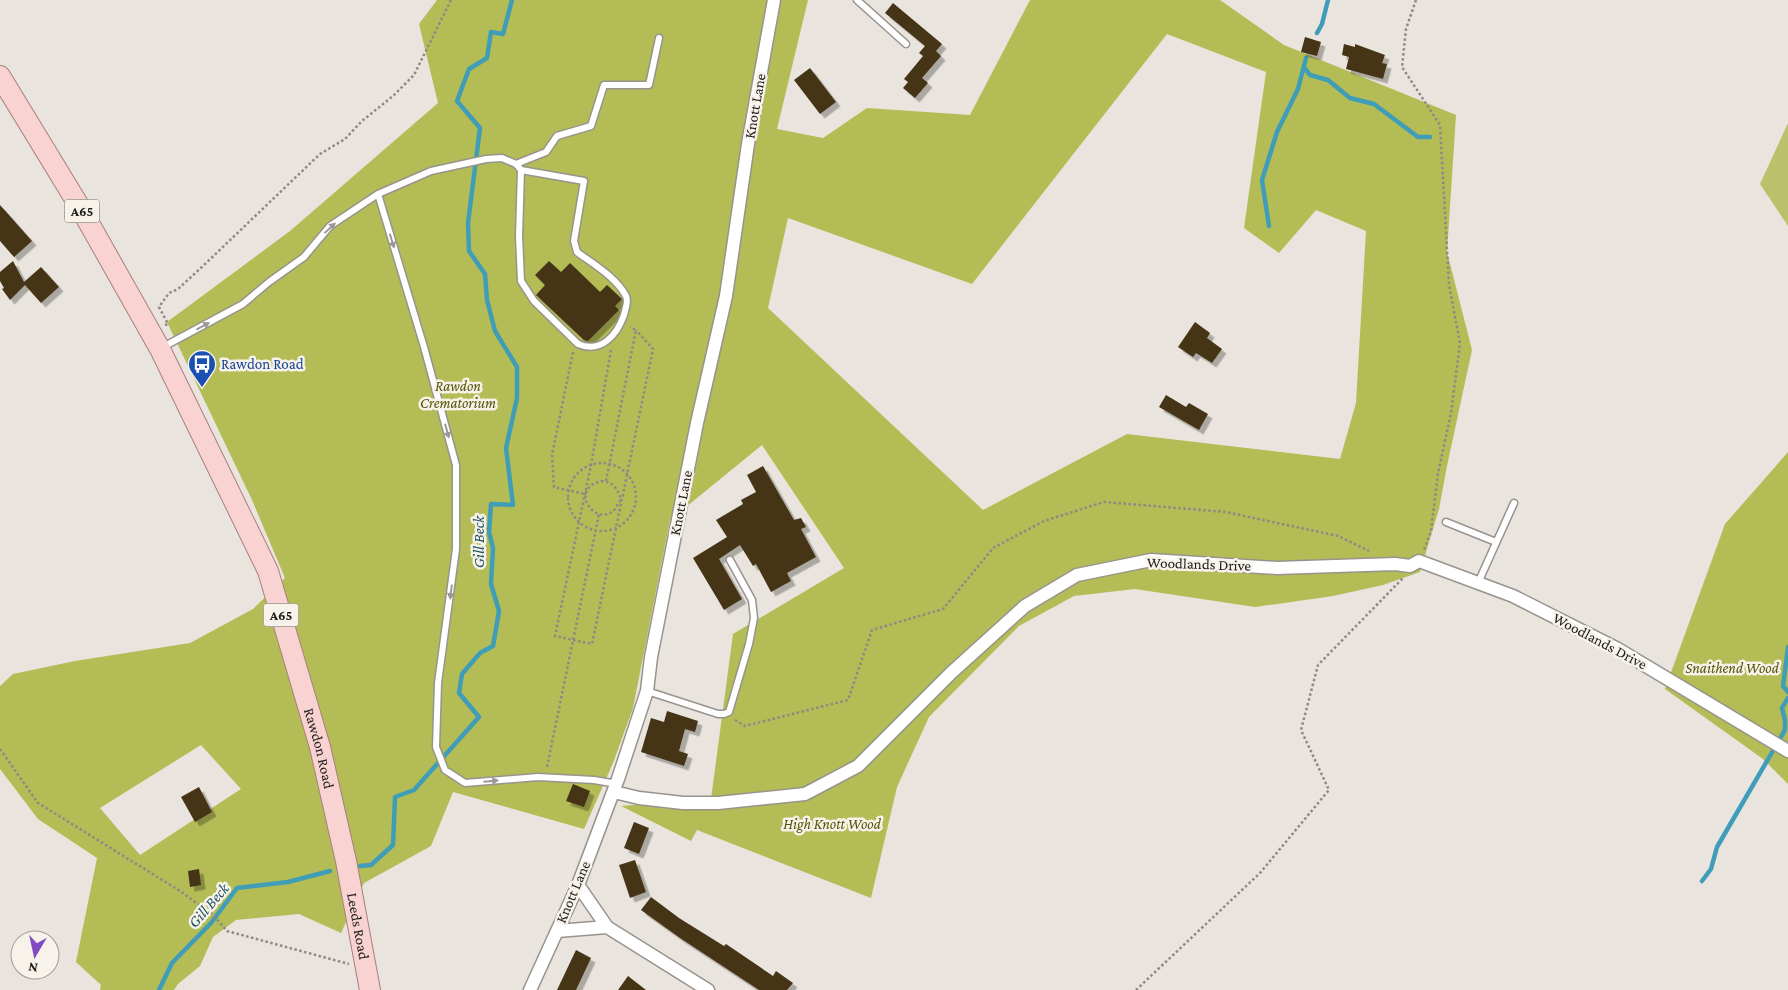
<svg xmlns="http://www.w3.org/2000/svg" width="1788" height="990" font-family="'Crimson Pro',serif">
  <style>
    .green { fill: #b9c16a }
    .forest { fill: #b4bc56; fill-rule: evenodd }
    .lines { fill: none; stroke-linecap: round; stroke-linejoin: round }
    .stream { stroke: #409db8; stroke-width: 4.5 }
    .building { fill: #453416; filter: url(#shadow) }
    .lane-casing { stroke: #98938c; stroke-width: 9 }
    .street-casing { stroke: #98938c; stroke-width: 15 }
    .primary-casing { stroke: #a97f7e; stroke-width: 22 }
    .path { stroke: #8d8985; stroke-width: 2.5; stroke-dasharray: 2.5 2.5; stroke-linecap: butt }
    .lane { stroke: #fff; stroke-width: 6 }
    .street { stroke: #fff; stroke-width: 12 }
    .primary { stroke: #f8d3d2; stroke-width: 20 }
    .oneway { fill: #9a9998 }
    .labels { text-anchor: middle; stroke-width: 5; stroke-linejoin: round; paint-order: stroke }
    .shield { fill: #f7f2ea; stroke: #5f5c58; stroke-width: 1 }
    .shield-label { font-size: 14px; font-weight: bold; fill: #1e1c1a }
    .street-label { font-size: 15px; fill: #1e1c1a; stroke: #f7f2ea }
    .transit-label { font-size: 15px; fill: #164399; stroke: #f7f2ea; text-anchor: start }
    .park-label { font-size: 15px; font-style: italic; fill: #515505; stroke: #f7f2ea }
    .water-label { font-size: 16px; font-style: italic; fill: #1c5364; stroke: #f7f2ea }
  </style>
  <defs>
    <filter id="shadow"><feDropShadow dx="4.5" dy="4.5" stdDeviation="0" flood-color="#0004"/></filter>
  </defs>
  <rect width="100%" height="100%" fill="#e9e4dd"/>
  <path class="green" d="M1788 123V226L1760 184Z"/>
  <path class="forest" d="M437 0H808L777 129 823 138 867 108 970 115 1030 0H1220L1284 45 1456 115 1447 252 1472 350 1447 466 1439 509 1420 572 1383 585 1333 596 1255 607 1135 589 1074 596 1019 626 929 717 897 787 871 898 697 830 691 841 621 806 711 799 733 634 844 568 762 445 670 520 633 708 613 763 584 829 453 792 431 846 364 883 341 933 299 914 236 920 213 937 200 966 178 984 174 990H100L101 985 76 962 97 858 38 819 0 769V686L13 674 75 661 190 643 253 609 285 578 252 500 167 322 290 231 438 103 419 24ZM1167 34 1266 72 1244 228 1279 253 1316 210 1366 231 1356 403 1340 459 1127 434 983 510 768 308 788 218 972 284ZM201 745 241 789 140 855 100 808Z
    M1788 452V784L1763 759 1665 689 1725 524Z"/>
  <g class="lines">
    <path class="stream" d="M1317 33 1322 24 1328 0
      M1304 67 1310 75 1328 80 1350 98 1374 104 1418 137H1430
      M1269 226 1262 180 1277 132 1298 89 1306 58
      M1788 647 1783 686 1788 692
      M360 866 371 865 393 845 395 797 414 790 479 717 459 693 462 674 480 653 493 646 499 611 491 584 493 548 489 532 491 504 513 505 506 448 517 398V367L495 331 487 300 485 274 469 251 468 223 480 128 457 101 469 69 487 58 491 32 503 34 512 0
      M1702 881 1711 869 1717 847 1785 730V720L1782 708 1788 698
      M159 990 172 963 211 923 237 888 288 882 330 871"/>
  </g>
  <path class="building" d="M893 3 942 44 936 51 941 56 922 78 928 83 915 98 903 88 908 82 904 79 923 56 919 53 925 46 885 13Z
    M1305 37 1321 42 1317 56 1301 52Z
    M1344 44 1355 47V44L1385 55 1382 63 1387 64 1383 79 1346 69 1349 57 1342 55Z
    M810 68 836 102 820 114 794 80Z
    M0 205 32 241 14 257 0 241Z
    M13 261 24 282 41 267 59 287 41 303 25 285 10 300 2 289 4 288 0 281V272Z
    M549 261 561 272 570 263 600 292 607 285 622 299 615 306 619 310 588 341 584 340 536 295 545 285 535 275Z
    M1195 322 1210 333 1207 338 1222 349 1212 363 1196 353 1193 357 1178 347Z
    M1166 395 1186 407 1189 403 1208 414 1199 430 1159 407Z
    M763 466 794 520 801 518 806 527 801 529 816 557 787 573 791 581 771 592 756 564 753 566 740 545 719 559 742 599 724 610 693 558 727 537 716 520 743 504 741 500 756 492 747 475Z
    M667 711 698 721 695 732 685 729 679 751 688 754 684 766 641 752 651 718 664 722Z
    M573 784 590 791 584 807 566 801Z
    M199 787 212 812 195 822 181 797Z
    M634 822 649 828 639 854 624 848Z
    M635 860 646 892 630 898 619 865Z
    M199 869 201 885 190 887 188 871Z
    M651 897 679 918 724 946 726 944 773 976 776 971 793 983 787 990H759L680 938 641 910Z
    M576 950 591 958 576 990H557Z
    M628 976 646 990H618Z"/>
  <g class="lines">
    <g class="lane-casing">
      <path id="lane" d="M857 0 906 44
        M516 164 546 152 557 136 591 126 604 85H649L659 38
        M378 194 424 347 456 465V549L438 683 436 747 445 770 465 783 538 777 594 780 617 784
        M163 347 243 304 269 282 304 257 330 226 378 194 431 171 486 159 502 158 516 164 521 170 584 181 574 241 577 252C593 264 616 277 626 296 629 302 625 309 624 315 617 335 601 354 578 344L534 301 521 281 519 236 521 170
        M1446 522 1496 542
        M1478 583 1514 503
        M647 691 718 714H724L729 712 749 644 754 618 752 600 730 560"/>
    </g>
    <g class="street-casing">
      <path id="street" d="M614 792 639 798 683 803H718L805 794 858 766 951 673 1025 606 1077 575 1151 560 1277 568 1395 564 1410 566 1419 561 1513 596 1616 648 1788 751
        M578 885 607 927 708 990
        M557 931 607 927
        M530 990 578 885 618 779 647 691 651 657 697 423 726 296 748 144 774 0"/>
    </g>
    <g class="primary-casing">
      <g id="primary">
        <path id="s1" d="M0 76 81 209 160 349 268 571 320 747 346 861 370 990"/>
      </g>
    </g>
    <path class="path" d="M1416 0 1406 29 1402 67 1440 125 1449 285 1460 343 1451 413 1438 473 1431 531 1424 550
      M165 325 168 324 159 307 169 293 178 289 203 266 320 154 345 139 362 121 393 96 414 75 451 0
      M611 350 591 465 555 636 592 644 653 349 636 330
      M573 352 552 455 554 487 585 494
      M568 497a34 34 0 1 1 68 0a34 34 0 1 1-68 0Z
      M601 481C613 482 617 488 621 499 619 502 617 506 615 509 597 529 567 490 601 481Z
      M606 481 636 330 630 327
      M735 720 745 726 848 700 872 630 943 609 993 548 1044 521 1104 502 1226 512 1338 536 1369 551
      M0 749 38 803 180 891 213 915 227 931 349 964
      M547 767 599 514
      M1136 990 1260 873 1329 790 1301 730 1318 665 1403 578"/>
    <use href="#lane" class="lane"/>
    <use href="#street" class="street"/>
    <use href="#primary" class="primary"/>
  </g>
  <defs><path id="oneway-solid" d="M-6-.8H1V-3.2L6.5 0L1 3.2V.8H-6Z" transform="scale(1.25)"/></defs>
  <g class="oneway">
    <use href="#oneway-solid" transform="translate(330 228) rotate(-43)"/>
    <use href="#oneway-solid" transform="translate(392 241) rotate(73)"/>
    <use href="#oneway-solid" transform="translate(203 326) rotate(-28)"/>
    <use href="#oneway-solid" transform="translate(447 431) rotate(75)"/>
    <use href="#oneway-solid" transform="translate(451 592) rotate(97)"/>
    <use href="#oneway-solid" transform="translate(491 781) rotate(-5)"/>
  </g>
  <defs>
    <g id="bus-pin" transform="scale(1.4375)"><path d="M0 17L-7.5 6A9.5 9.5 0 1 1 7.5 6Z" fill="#1a4fb4" stroke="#f7f2ea"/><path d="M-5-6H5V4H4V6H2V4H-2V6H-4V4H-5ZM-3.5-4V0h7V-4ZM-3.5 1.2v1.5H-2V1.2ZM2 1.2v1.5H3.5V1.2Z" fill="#fff"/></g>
  </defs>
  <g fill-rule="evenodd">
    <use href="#bus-pin" x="202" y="364"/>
  </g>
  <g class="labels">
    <g class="shield">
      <rect x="64.5" y="199.5" width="35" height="23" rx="4"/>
      <rect x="263.5" y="603.5" width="35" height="23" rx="4"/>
    </g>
    <g class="shield-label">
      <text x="82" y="216">A65</text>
      <text x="281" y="620">A65</text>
    </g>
    <g class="street-label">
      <text transform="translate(755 106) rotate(-80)" y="5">Knott Lane</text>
      <text transform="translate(681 503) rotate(-79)" y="5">Knott Lane</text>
      <text transform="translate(1199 564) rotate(2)" y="5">Woodlands Drive</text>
      <text transform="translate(1600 641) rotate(28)" y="5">Woodlands Drive</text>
      <text dy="5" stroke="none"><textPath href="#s1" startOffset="748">Rawdon Road</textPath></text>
      <text transform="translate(573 892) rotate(-67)" y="5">Knott Lane</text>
      <text dy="5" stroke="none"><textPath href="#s1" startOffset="930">Leeds Road</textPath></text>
    </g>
    <g class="transit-label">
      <text x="221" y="369">Rawdon Road</text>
    </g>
    <g class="park-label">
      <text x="458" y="391">Rawdon<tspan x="458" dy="17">Crematorium</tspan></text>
      <text x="1732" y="673">Snaithend Wood</text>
      <text x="832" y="829">High Knott Wood</text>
    </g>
    <g class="water-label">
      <text transform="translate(478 542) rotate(-90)" y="6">Gill Beck</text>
      <text transform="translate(208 905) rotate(-49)" y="6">Gill Beck</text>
    </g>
  </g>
  <g transform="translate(35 955) rotate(189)"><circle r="24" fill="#f7f2ea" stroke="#a09c97"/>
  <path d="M0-4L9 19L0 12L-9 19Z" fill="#834bc2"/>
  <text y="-8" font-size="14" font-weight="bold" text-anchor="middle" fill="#1e1c1a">N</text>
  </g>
</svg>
